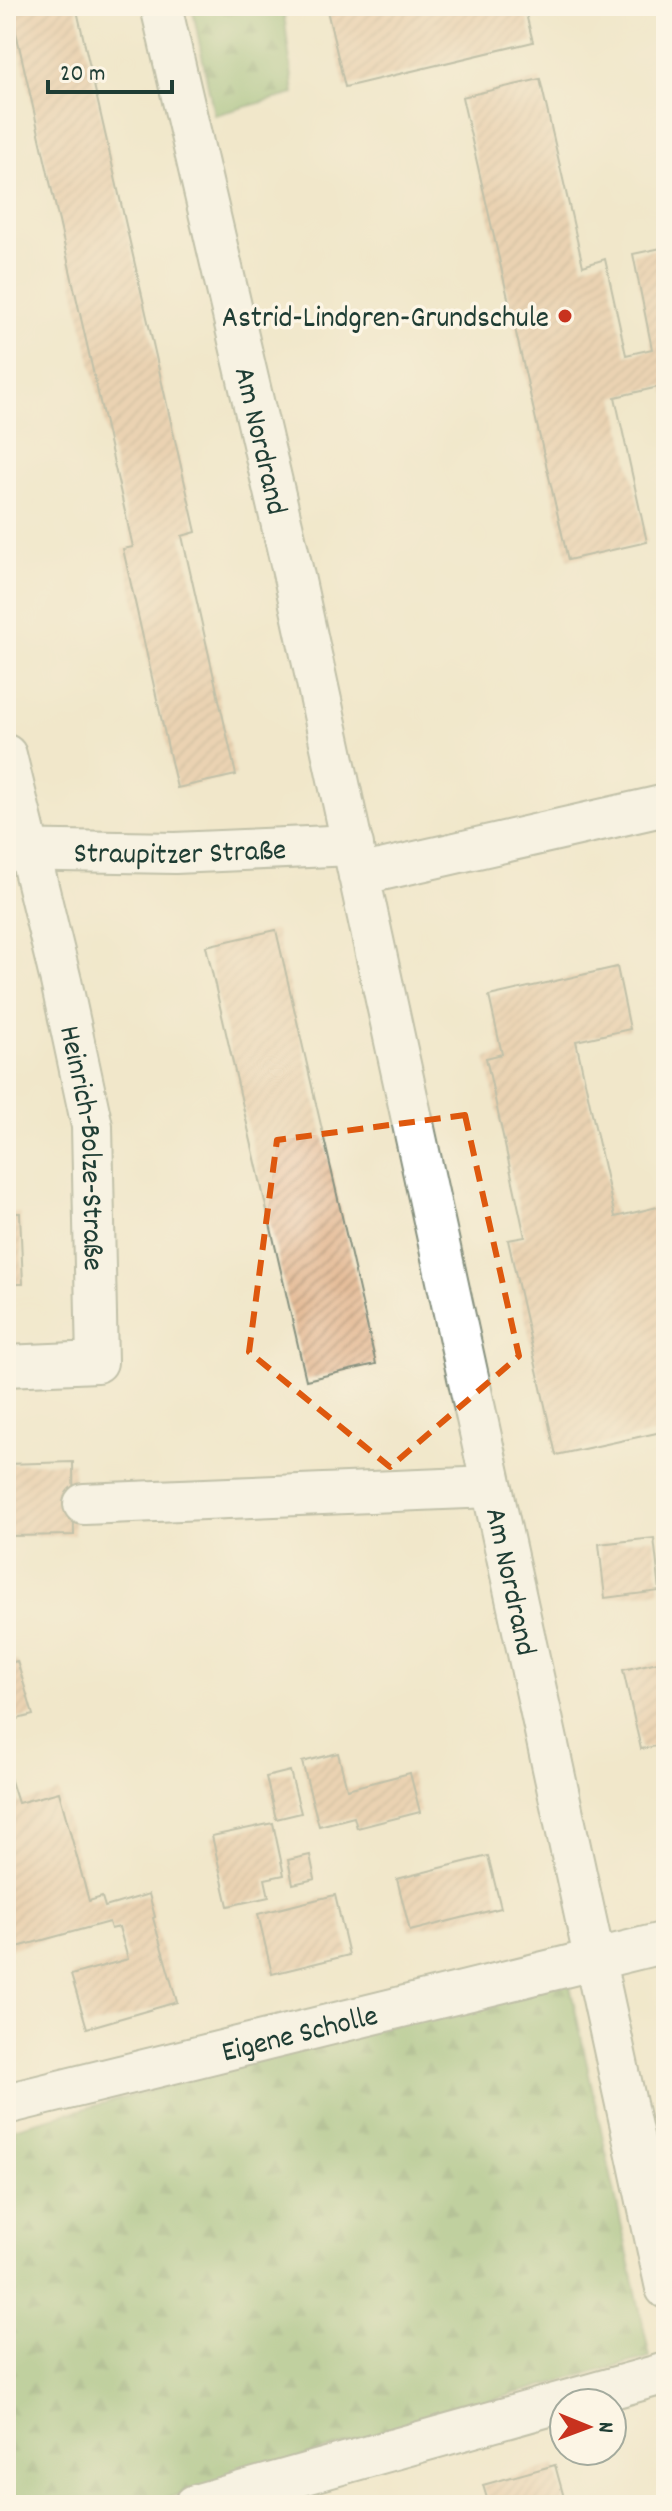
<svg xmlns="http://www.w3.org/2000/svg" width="672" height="2511" font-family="Dekko,sans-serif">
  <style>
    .forest { fill: url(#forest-firs); stroke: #527850; stroke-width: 2 }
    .building { fill: url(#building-hatch) }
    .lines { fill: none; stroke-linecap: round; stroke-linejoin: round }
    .minor-casing { stroke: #889280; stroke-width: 44 }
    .minor { stroke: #fff; stroke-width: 40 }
    .marked { fill: none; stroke: #de580e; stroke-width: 6; stroke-dasharray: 16 10; stroke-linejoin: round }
    .poi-dot { fill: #c8321e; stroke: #fcf5e5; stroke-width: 3 }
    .labels { text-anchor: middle; stroke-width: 7; stroke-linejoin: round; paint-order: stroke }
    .poi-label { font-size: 30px; fill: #1f3d34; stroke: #fcf5e5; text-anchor: end }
    .street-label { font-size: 30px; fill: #1f3d34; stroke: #fcf5e5 }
  </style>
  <defs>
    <pattern id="forest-firs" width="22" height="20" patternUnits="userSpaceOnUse" patternTransform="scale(2)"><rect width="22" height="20" fill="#86b46c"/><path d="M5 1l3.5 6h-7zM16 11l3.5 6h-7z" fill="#6d945a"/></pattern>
    <pattern id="building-hatch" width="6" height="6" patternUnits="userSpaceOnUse" patternTransform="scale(2)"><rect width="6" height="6" fill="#e4ba95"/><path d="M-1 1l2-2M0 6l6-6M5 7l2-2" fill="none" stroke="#b8987a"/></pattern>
  </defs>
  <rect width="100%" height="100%" fill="#fcf5e5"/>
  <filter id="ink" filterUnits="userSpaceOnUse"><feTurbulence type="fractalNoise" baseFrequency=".0125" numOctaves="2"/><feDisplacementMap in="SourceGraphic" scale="16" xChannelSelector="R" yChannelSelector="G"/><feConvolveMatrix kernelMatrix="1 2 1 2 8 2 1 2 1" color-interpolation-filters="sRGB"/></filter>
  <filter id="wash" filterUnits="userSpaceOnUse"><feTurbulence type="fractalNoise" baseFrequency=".006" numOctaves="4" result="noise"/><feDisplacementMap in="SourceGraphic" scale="32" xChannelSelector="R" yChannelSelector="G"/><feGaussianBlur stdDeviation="1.8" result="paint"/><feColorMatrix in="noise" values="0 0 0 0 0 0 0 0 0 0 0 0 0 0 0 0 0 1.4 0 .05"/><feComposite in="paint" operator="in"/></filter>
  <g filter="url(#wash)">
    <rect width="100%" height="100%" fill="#f1e7cb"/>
    <path class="forest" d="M192 6H283L294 94 214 115Z
      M568 1976 650 2357 484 2402 145 2505H6V2130Z"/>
    <g id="blocks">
      <path class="building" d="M10 6H76L196 532 182 536 236 775 177 788 123 549 133 547Z
        M326 6H524L533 42 345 87Z
        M540 79 583 266 605 259 626 355 652 349 633 254 666 247V395L663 386 615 397 647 542 568 560 462 97Z
        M276 930 376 1364 306 1380 206 946Z
        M617 967 630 1029 576 1041 615 1217 666 1205V1431L556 1455 508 1240 525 1237 486 1058 502 1054 489 996Z
        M6 1213H20L23 1284H6Z
        M73 1462 74 1535 6 1536V1464Z
        M654 1538 660 1591 605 1598 599 1544Z
        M666 1660V1744L641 1749 623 1670Z
        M17 1661 33 1715 6 1722V1664Z
        M338 1753 347 1789 410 1773 420 1812 357 1828 354 1817 319 1826 302 1762Z
        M6 1765 18 1803 59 1792 89 1901 102 1897 105 1907 149 1894 155 1917 153 1918 177 2002 87 2028 71 1975 128 1959 119 1927 111 1929 109 1922 10 1949 6 1936Z
        M290 1771 301 1813 276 1819 266 1777Z
        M273 1823 284 1875 265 1879 269 1897 228 1906 212 1836Z
        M310 1855 315 1879 293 1884 288 1860Z
        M488 1856 501 1908 410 1931 397 1879Z
        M335 1895 349 1955 272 1974 258 1914Z
        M555 2465 566 2505H489L483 2485Z"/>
    </g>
  </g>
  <g filter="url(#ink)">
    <use href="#blocks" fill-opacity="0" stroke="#889280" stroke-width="2"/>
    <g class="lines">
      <g class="minor-casing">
        <g id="minor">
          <path id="s1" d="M161 6 295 581 666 2288"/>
          <path id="s2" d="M6 755 61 981 92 1126 97 1362 6 1366"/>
          <path id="s3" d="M6 850 175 853 353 845"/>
          <path d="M359 875 666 805"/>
          <path d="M84 1504 491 1487"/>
          <path id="s4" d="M6 2104 666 1942"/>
          <path d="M195 2505 666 2373"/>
        </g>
      </g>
      <use href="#minor" class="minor"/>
    </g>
  </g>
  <path d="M0 0H672V2511H0ZM465 1115 519 1356 390 1467 249 1352 277 1140Z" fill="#f1e7cb" fill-opacity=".55" fill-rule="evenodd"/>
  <path class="marked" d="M465 1115 519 1356 390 1467 249 1352 277 1140Z"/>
  <circle class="poi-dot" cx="565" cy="316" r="8"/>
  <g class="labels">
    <g class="poi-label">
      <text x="549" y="326">Astrid-Lindgren-Grundschule</text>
    </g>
    <g class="street-label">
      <text dy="10" stroke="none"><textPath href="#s1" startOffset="446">Am Nordrand</textPath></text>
      <text dy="10" stroke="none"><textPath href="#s3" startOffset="174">Straupitzer Straße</textPath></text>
      <text dy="10" stroke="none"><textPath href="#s2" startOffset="402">Heinrich-Bolze-Straße</textPath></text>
      <text dy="10" stroke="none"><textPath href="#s1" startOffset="1614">Am Nordrand</textPath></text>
      <text dy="10" stroke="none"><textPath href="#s4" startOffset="302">Eigene Scholle</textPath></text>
    </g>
  </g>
  <rect width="672" height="2511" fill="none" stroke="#fcf5e5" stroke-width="32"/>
  <g transform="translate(588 2427) rotate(91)"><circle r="38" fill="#fcf5e5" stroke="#a4ab9e" stroke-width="2"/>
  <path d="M0-6L14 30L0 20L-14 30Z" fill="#c8321e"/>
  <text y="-12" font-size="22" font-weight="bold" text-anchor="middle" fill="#1f3d34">N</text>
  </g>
  <path d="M48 80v12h124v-12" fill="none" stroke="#1f3d34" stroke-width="4"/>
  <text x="60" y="80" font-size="24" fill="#1f3d34" stroke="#fcf5e5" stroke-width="6" paint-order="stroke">20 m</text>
</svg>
